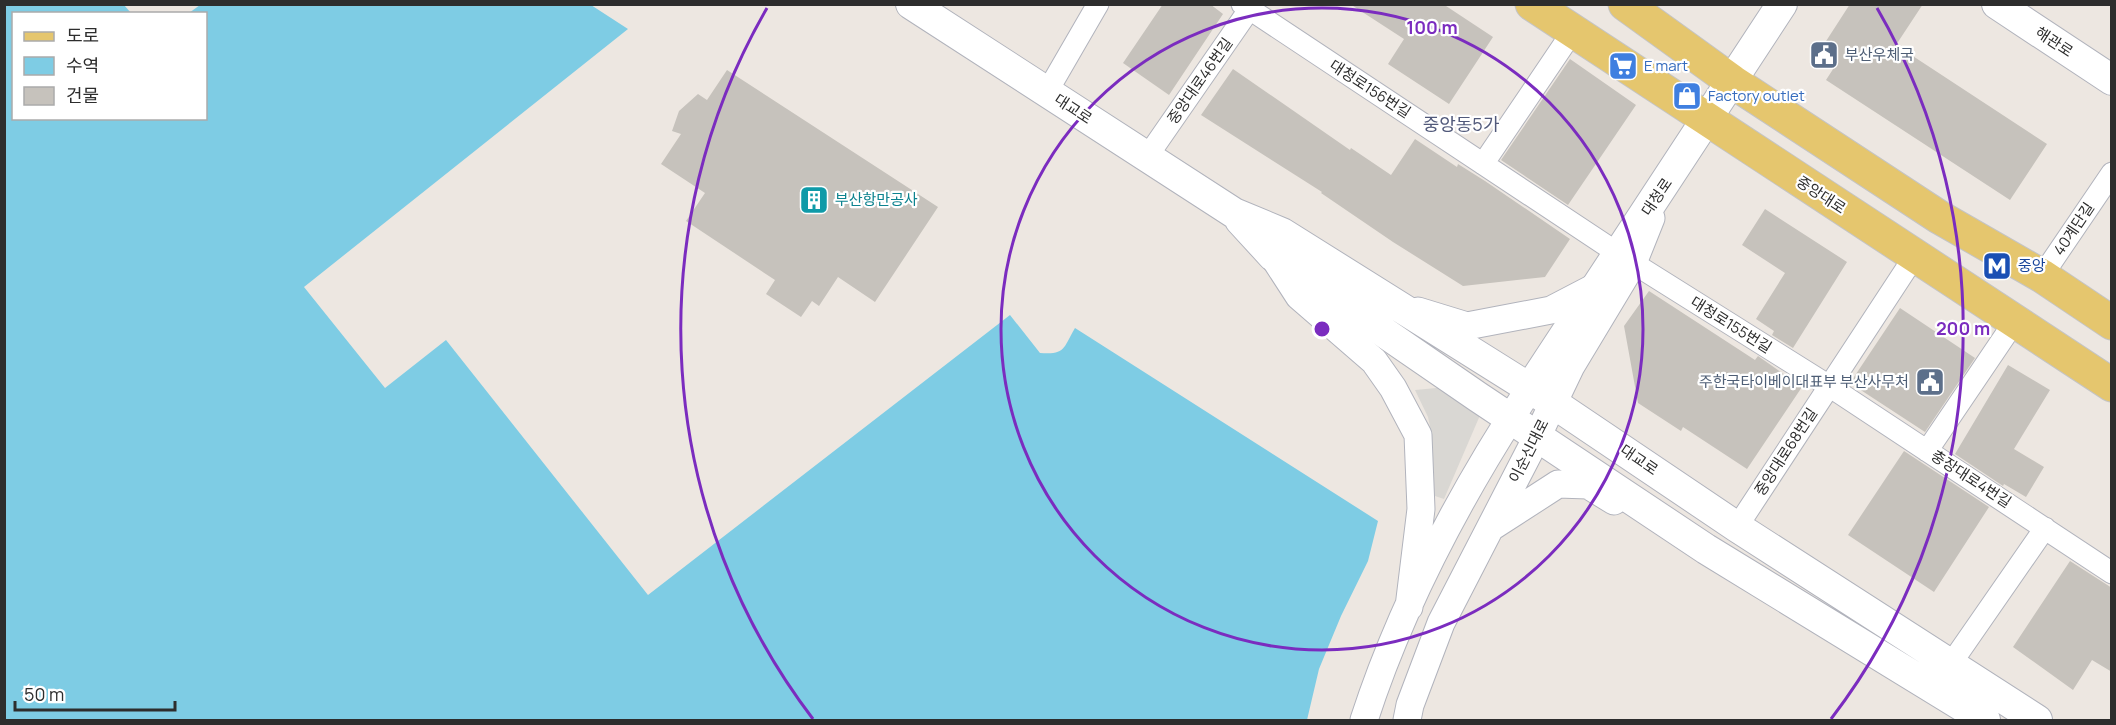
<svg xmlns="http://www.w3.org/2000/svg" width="2116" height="725" font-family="Manrope,'Noto Sans KR',sans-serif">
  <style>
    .plaza { fill: #d9d7d3 }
    .water { fill: #7ecce4 }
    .building { fill: #c6c2bc }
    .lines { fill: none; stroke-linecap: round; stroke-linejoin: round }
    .minor-casing { stroke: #b1b3bc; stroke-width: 23 }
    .tertiary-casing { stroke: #b1b3bc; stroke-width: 29 }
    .secondary-casing { stroke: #b1b3bc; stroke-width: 32 }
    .primary-casing { stroke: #c4c4c4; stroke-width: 35 }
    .minor { stroke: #fff; stroke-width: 21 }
    .tertiary { stroke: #fff; stroke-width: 27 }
    .secondary { stroke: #fff; stroke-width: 30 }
    .primary { stroke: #e5c66e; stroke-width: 33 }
    .ring { fill: none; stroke: #7b2cbf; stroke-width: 3 }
    .labels { text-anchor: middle; stroke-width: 4.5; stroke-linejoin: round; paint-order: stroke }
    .street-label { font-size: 15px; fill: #2d2d2d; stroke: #fff }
    .service-label { font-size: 15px; fill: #4e5e75; stroke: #fff; text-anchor: start }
    .shop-label { font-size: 15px; fill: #366cbe; stroke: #fff; text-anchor: start }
    .culture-label { font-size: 15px; fill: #0d838f; stroke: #fff; text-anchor: start }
    .transit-label { font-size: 15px; fill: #164399; stroke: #fff; text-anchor: start }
    .quarter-label { font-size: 18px; fill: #51597a; stroke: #fff }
    .centre { fill: #7b2cbf; stroke: #fff; stroke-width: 3 }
    .ring-label { font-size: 18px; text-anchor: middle; font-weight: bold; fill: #7b2cbf; stroke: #fff; stroke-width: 4.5; stroke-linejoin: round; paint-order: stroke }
  </style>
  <rect width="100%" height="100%" fill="#ede7e1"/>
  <path class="plaza" d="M1447 387 1481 413 1444 499 1432 495 1431 431 1428 417 1415 390Z"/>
  <path class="water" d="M4 5H124L131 13 14 14V118H206V14L189 13 200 5H591L628 29 304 287 385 388 446 340 648 595 1010 315 1040 353C1066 355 1063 348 1075 328L1378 521 1368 561 1341 616 1319 669 1307 720H5Z"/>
  <path class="building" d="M1163 4H1210L1223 14 1169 95 1123 63Z
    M1350 4H1443L1493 37 1449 104 1388 64 1404 39Z
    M1850 4H1923L1896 45 2047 144 2010 200 1826 80 1837 63 1819 52Z
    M1570 59 1636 105 1568 205 1501 160Z
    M1233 69 1350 150 1351 148 1391 175 1415 139 1457 167 1458 164 1485 181 1570 239 1545 277 1463 286 1393 242 1321 193 1322 192 1201 115Z
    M727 70 938 207 875 302 838 277 819 306 812 301 801 317 766 294 775 280 686 221 705 193 661 164 681 134 672 131 679 111 698 94 707 100Z
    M1765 209 1847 262 1793 348 1772 335 1774 331 1756 319 1785 273 1742 245Z
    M1649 291 1755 360 1758 356 1802 387 1747 469 1683 427 1681 431 1638 403 1624 326Z
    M1900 308 1975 358 1925 432 1850 383Z
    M2008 365 2050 390 2014 449 2044 467 2026 497 2004 484 2003 486 1955 454Z
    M1904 451 1989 507 1934 592 1848 535Z
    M2070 561 2112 588V672L2092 660 2073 690 2013 647Z"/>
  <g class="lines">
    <g class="minor-casing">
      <path id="minor" d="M1242 4 1619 254
        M1047 92 1098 4
        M1147 157 1253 4
        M1483 164 1573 31
        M1633 263 1829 386 2112 573
        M2042 276 2112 173
        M1927 451 2015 321
        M1737 527 1914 257
        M1950 665 2045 528"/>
    </g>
    <g class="tertiary-casing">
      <path id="tertiary" d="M1275 259 1299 296 1374 361 1393 388 1418 435 1421 509 1409 607
        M1418 311 1467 326 1551 310 1599 285
        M1493 526 1558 484 1588 485 1614 501
        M1364 720C1402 603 1462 491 1530 388
        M1407 720 1410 705 1441 623 1537 437 1571 366 1633 263 1651 218"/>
    </g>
    <g class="secondary-casing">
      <path id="secondary" d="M911 4 1234 213 1282 233 1553 403 1737 527 2037 720
        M1997 4 2112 80
        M1240 220 1273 256 1478 397 1706 549 1985 720
        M1530 388 1782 4"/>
    </g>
    <g class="primary-casing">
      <path id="primary" d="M1532 4 2112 385
        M1625 4 1733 82 1939 217 2042 276 2112 323"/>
    </g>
    <use href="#minor" class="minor"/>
    <use href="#tertiary" class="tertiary"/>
    <use href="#secondary" class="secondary"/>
    <use href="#primary" class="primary"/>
  </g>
  <g class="ring">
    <circle cx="1322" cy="329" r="321"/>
    <path d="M813 719A641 641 0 0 1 767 8M1877 8A641 641 0 0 1 1831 719"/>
  </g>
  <defs>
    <g id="civic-square" transform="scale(1.5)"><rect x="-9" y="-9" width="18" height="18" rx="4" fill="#5c6f8a" stroke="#fff"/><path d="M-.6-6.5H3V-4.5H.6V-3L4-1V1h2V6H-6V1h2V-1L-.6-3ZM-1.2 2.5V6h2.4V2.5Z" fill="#fff"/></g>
    <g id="supermarket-square" transform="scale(1.5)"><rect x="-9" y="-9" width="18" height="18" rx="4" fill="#3f7fe0" stroke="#fff"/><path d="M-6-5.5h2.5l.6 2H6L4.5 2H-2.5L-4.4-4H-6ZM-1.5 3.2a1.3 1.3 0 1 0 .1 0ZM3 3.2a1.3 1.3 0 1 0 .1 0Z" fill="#fff"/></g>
    <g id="shop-square" transform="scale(1.5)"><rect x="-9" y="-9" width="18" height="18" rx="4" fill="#3f7fe0" stroke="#fff"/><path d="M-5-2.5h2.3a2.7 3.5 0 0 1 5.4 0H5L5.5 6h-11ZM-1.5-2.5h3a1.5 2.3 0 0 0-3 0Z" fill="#fff"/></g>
    <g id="building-square" transform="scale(1.5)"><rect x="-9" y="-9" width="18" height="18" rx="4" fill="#0f9aa8" stroke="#fff"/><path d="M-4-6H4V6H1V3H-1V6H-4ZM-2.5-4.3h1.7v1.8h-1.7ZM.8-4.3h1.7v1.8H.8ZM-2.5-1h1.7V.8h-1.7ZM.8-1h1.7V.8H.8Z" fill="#fff"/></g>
    <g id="metro-square" transform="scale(1.5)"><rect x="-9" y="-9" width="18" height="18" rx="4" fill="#1a4fb4" stroke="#fff"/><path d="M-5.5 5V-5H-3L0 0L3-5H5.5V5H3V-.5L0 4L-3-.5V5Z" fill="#fff"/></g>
  </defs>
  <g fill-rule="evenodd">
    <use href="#civic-square" x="1824" y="55"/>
    <use href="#supermarket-square" x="1623" y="66"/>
    <use href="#shop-square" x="1687" y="96"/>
    <use href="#building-square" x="814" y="200"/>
    <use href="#metro-square" x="1997" y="266"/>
    <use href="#civic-square" x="1930" y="382"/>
  </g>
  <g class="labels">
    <g class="street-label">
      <text transform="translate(2054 42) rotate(33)" y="5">해관로</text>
      <text transform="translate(1200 81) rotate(-55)" y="5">중앙대로46번길</text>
      <text transform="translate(1370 89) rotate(33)" y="5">대청로156번길</text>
      <text transform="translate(1073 109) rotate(33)" y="5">대교로</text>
      <text transform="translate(1821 195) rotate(33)" y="5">중앙대로</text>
      <text transform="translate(1657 197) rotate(-56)" y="5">대청로</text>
      <text transform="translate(2074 229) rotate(-56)" y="5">40계단길</text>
      <text transform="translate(1731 325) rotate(32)" y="5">대청로155번길</text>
      <text transform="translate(1529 451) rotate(-63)" y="5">이순신대로</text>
      <text transform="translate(1786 452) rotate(-57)" y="5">중앙대로68번길</text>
      <text transform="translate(1639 460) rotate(34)" y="5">대교로</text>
      <text transform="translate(1971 479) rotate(33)" y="5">충장대로4번길</text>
    </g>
    <g class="service-label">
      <text x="1845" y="60">부산우체국</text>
      <text x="1909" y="387" text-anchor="end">주한국타이베이대표부 부산사무처</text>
    </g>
    <g class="shop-label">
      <text x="1644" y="71">E mart</text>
      <text x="1708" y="101">Factory outlet</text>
    </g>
    <g class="culture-label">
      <text x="835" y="205">부산항만공사</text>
    </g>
    <g class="transit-label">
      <text x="2018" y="271">중앙</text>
    </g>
    <g class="quarter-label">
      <text x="1461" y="131">중앙동5가</text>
    </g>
  </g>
  <circle cx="1322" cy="329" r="9" class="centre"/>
  <g class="ring-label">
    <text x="1432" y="34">100 m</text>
    <text x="1963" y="335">200 m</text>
  </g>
  <rect width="2116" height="725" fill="none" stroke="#2d2d2d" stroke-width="12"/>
  <rect x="12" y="12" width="195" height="108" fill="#ffffff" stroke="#ababab" stroke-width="1.5"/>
  <rect x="24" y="32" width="30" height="9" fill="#e5c66e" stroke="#ababab" stroke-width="1.5"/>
  <text x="66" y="42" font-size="18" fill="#2d2d2d">도로</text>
  <rect x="24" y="57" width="30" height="18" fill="#7ecce4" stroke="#ababab" stroke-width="1.5"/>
  <text x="66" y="72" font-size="18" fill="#2d2d2d">수역</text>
  <rect x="24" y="87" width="30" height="18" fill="#c6c2bc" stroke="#ababab" stroke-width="1.5"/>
  <text x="66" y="102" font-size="18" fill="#2d2d2d">건물</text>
  <path d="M15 701v9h160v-9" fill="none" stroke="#2d2d2d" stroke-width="3"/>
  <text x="24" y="701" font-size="18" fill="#2d2d2d" stroke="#ffffff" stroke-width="4.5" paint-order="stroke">50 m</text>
</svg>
